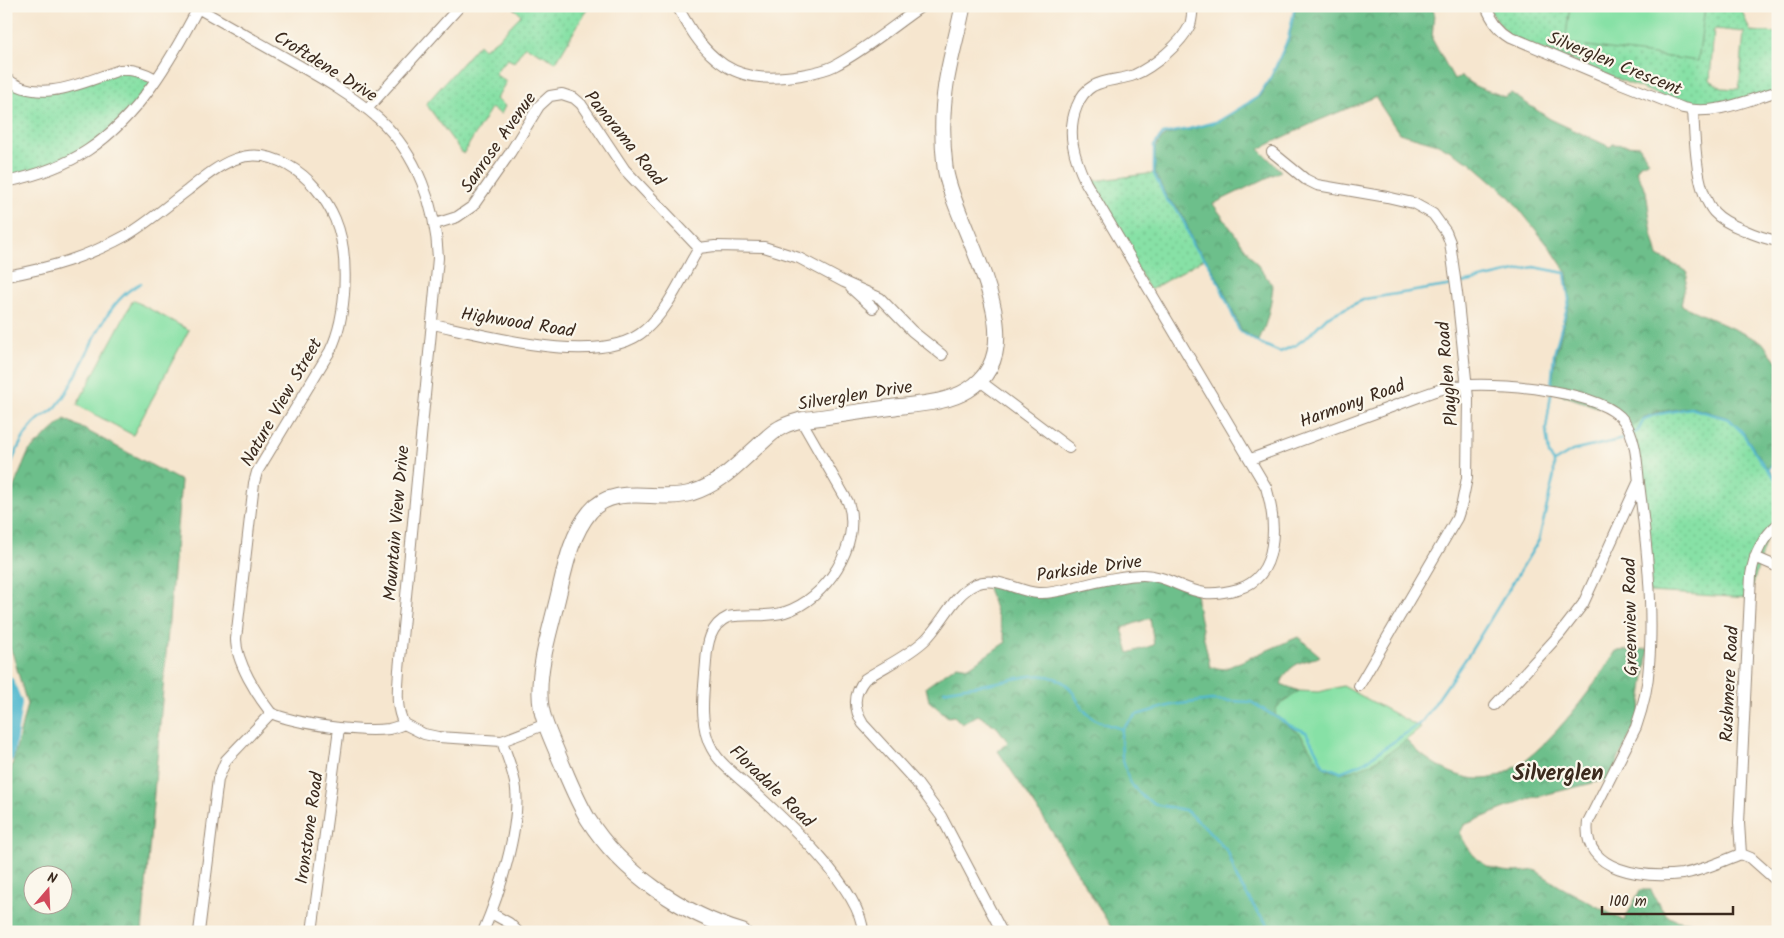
<svg xmlns="http://www.w3.org/2000/svg" width="1784" height="938" font-family="Kalam,sans-serif">
  <style>
    .grass { fill: url(#grass-dots); stroke: #618662; fill-rule: evenodd }
    .forest { fill: url(#forest-crowns); stroke: #547454; fill-rule: evenodd }
    .garden { fill: #87e1a6; stroke: #618662 }
    .lines { fill: none; stroke-linecap: round; stroke-linejoin: round }
    .stream { stroke: #52b9cf; stroke-width: 2.5 }
    .river { stroke: #52b9cf; stroke-width: 16 }
    .street-casing { stroke: #988876; stroke-width: 12 }
    .secondary-casing { stroke: #988876; stroke-width: 17 }
    .street { stroke: #fff; stroke-width: 10 }
    .secondary { stroke: #fff; stroke-width: 15 }
    .labels { text-anchor: middle; stroke-width: 4.5; stroke-linejoin: round; paint-order: stroke }
    .street-label { font-size: 18px; fill: #3b2a1e; stroke: #fbf7ec }
    .district-label { font-size: 22px; font-weight: bold; fill: #3b2a1e; stroke: #fbf7ec }
  </style>
  <defs>
    <pattern id="grass-dots" width="8" height="8" patternUnits="userSpaceOnUse" patternTransform="scale(1.25)"><rect width="8" height="8" fill="#87e1a6"/><path d="M2 2h.1M6 6h.1" fill="none" stroke="#75c18e" stroke-width="1.8" stroke-linecap="round"/></pattern>
    <pattern id="forest-crowns" width="20" height="18" patternUnits="userSpaceOnUse" patternTransform="scale(1.25)"><rect width="20" height="18" fill="#6dbf8b"/><path d="M2 6a3 3 0 1 1 6 0M12 15a3 3 0 1 1 6 0" fill="none" stroke="#5b9b71"/></pattern>
  </defs>
  <rect width="100%" height="100%" fill="#fbf7ec"/>
  <filter id="ink" filterUnits="userSpaceOnUse"><feTurbulence type="fractalNoise" baseFrequency=".02" numOctaves="2"/><feDisplacementMap in="SourceGraphic" scale="10" xChannelSelector="R" yChannelSelector="G"/><feConvolveMatrix kernelMatrix="1 2 1 2 8 2 1 2 1" color-interpolation-filters="sRGB"/></filter>
  <filter id="wash" filterUnits="userSpaceOnUse"><feTurbulence type="fractalNoise" baseFrequency=".0096" numOctaves="4" result="noise"/><feDisplacementMap in="SourceGraphic" scale="20" xChannelSelector="R" yChannelSelector="G"/><feGaussianBlur stdDeviation="1.12" result="paint"/><feColorMatrix in="noise" values="0 0 0 0 0 0 0 0 0 0 0 0 0 0 0 0 0 1.4 0 .05"/><feComposite in="paint" operator="in"/></filter>
  <g filter="url(#wash)">
    <rect width="100%" height="100%" fill="#f6e6cf"/>
    <path class="grass" d="M512 6H589L556 62 525 46 514 62 508 59 500 66 495 74 506 82 496 99 505 106 501 114 491 108 463 154 426 104 479 44 484 49 500 37 521 15Z
      M1486 6H1570L1566 43 1698 60 1705 6H1740L1750 31 1778 33V92L1700 111 1510 37ZM1714 29 1744 32 1739 89 1722 88 1710 80Z
      M120 70 156 78 141 99 88 150 6 182V77L37 91Z
      M1155 173 1167 198 1179 209 1186 223 1194 245 1205 258 1150 290 1086 182Z
      M1691 407 1730 418 1744 433 1763 463 1778 479V523L1767 535 1749 598 1649 592 1629 428 1642 418 1657 412Z"/>
    <path class="forest" d="M1296 6H1432L1434 13 1432 39 1454 79 1462 76C1477 91 1486 88 1504 97L1511 93 1550 119 1610 147 1613 144 1639 146 1649 161 1640 164 1636 171 1646 191 1652 233 1658 256 1688 272 1681 305 1762 342 1778 363V386L1774 400 1778 404V459L1769 469 1763 463 1744 433 1729 418 1691 407 1657 412 1642 418 1629 428 1620 415 1551 391 1556 354 1570 301 1567 273 1551 249 1508 195 1470 162 1438 144 1399 133 1375 97 1315 122 1259 149 1281 171 1213 204 1273 286C1271 304 1267 326 1258 341L1241 330 1220 282 1208 261 1194 245 1186 223 1179 209 1167 198 1155 173V148L1164 136 1220 121 1261 96 1272 77 1289 39Z
      M65 419 181 481 142 932H6V790L27 704 13 655 6 639V505L29 451ZM32 876H62V906H32Z
      M1140 575 1196 591 1198 610 1210 667 1224 669 1298 637 1320 656C1316 659 1313 658 1308 660 1295 663 1285 671 1281 684L1299 691 1277 707 1284 723 1299 733 1322 765 1328 770 1348 772 1373 763 1406 740C1428 764 1468 789 1501 775 1543 757 1592 690 1616 651L1649 649 1639 717 1609 779 1527 799 1464 825 1460 833C1476 869 1499 876 1535 870L1559 886 1624 921 1640 890H1651C1666 919 1669 922 1701 923L1702 932H1114L1046 822 998 751 1008 742 997 727 978 715 962 724 954 716 948 717 929 701 926 687 957 665 969 667 1006 642 986 582 1030 593ZM1150 618 1154 645 1129 653 1122 628Z"/>
    <path class="garden" d="M1570 6H1705L1698 61 1565 43Z
      M133 300 189 330 133 435 77 405Z
      M1343 686 1421 728C1402 744 1353 784 1327 769 1314 761 1309 743 1299 733 1291 726 1282 721 1275 714L1277 707 1299 691 1319 692Z"/>
    <g class="lines">
      <path class="stream" d="M1295 6 1288 39 1271 77 1258 97 1219 121 1189 129 1163 134 1154 146V174L1166 199 1177 210 1185 224 1193 246 1207 261 1219 283 1239 330 1257 342 1280 352 1296 345 1308 336 1327 317 1365 299 1453 285
        M1458 284 1534 267 1565 273 1569 300 1554 354 1551 388
        M1634 433 1638 431 1644 419 1654 415 1690 408 1729 419 1742 432 1762 463 1778 482
        M1554 462 1572 451 1623 439 1629 436
        M1768 470 1778 459
        M6 476C15 455 21 436 38 420 43 415 51 413 56 407 83 374 94 322 125 294 130 289 136 286 141 283
        M944 691C960 687 977 686 993 683 1019 679 1048 666 1070 688 1074 693 1077 700 1080 705 1092 722 1103 723 1122 729
        M1274 932 1258 913 1237 879 1228 852 1205 827 1185 810 1158 805 1144 798 1130 783 1122 757 1121 737 1122 729 1136 715 1172 705 1211 700 1251 702 1291 726 1306 732 1324 766 1340 772 1363 763 1422 722 1469 654 1539 540 1554 475V462L1549 454 1546 429 1551 394"/>
      <path class="river" d="M6 683 14 703 6 755"/>
    </g>
  </g>
  <g filter="url(#ink)">
    <g class="lines">
      <g class="street-casing">
        <path id="street" d="M194 6C227 25 260 43 293 62 323 79 353 96 379 119 417 154 436 207 438 258L399 670C398 689 395 707 404 724
          M677 6C688 25 698 44 715 58 740 80 770 80 801 75 812 73 824 71 834 66 865 50 893 26 922 6
          M1486 6C1491 19 1499 30 1511 37L1615 81 1683 108C1714 116 1748 100 1778 91
          M6 78C39 106 85 81 120 70 133 69 144 72 156 79
          M367 109 460 6
          M1693 110C1695 139 1695 190 1714 212 1722 221 1734 226 1744 230 1755 235 1766 239 1778 241
          M1272 152 1305 179 1317 185 1387 197 1413 203 1433 214 1446 232 1450 242 1457 293 1468 398 1467 478 1462 503 1457 518 1359 686
          M6 182C34 176 64 166 88 150 138 117 171 60 198 8
          M435 224 457 217 473 206 510 153 539 106 550 96 562 94 574 98 581 104 625 170 699 248 715 246 764 247 799 258 844 282 880 298 912 331 942 355
          M6 276C51 268 87 257 127 235 149 222 168 205 188 190 219 165 248 141 289 166 309 177 326 198 335 219 350 254 347 317 330 351L257 472 254 483 236 639C236 662 257 695 271 713 296 724 362 733 389 729 394 728 399 726 404 724L424 734 438 737 502 741 546 724
          M851 288 873 308
          M433 324C484 335 602 369 645 330 670 308 682 276 699 248
          M980 381 1069 448
          M801 420 848 502C863 544 825 600 785 612 767 618 746 613 728 617 710 625 707 644 706 662 704 689 698 725 712 749 720 764 737 776 749 787 781 816 861 888 863 932
          M1251 459 1421 396C1436 390 1452 385 1469 385 1504 383 1602 391 1624 421 1636 437 1637 463 1639 483 1646 540 1654 607 1649 665 1648 686 1643 707 1636 727L1588 822C1581 873 1646 878 1682 874 1702 871 1722 861 1741 854L1751 858 1778 882
          M1755 557 1778 567
          M1495 705 1559 635 1583 604 1638 483
          M1741 854 1739 823 1751 575C1754 554 1762 538 1778 524
          M491 913 509 923 518 932
          M199 932 218 779 226 760 271 713
          M312 932 339 728
          M483 932C499 895 520 829 516 789 514 772 507 757 502 741
          M1002 932 941 816 916 782 863 724C853 708 853 694 865 679 885 666 908 656 925 640 942 624 954 593 976 584 996 575 1018 592 1038 593 1051 594 1064 590 1076 587 1097 582 1121 575 1143 575 1165 575 1183 590 1205 593 1216 594 1227 592 1238 589 1281 576 1276 520 1266 487L1086 183C1074 158 1066 132 1077 106 1080 98 1086 90 1093 86 1106 79 1121 80 1134 75 1153 67 1181 44 1190 25 1192 19 1192 13 1193 6"/>
      </g>
      <g class="secondary-casing">
        <path id="secondary" d="M743 932C683 914 622 873 588 819 576 799 568 778 559 757 551 737 540 716 540 695 539 665 549 634 556 605 564 574 569 537 590 512 614 482 659 503 691 493 719 485 738 464 759 445 766 439 772 432 780 428 786 424 794 422 801 420 833 416 864 411 895 407 919 404 947 403 968 390 1041 346 953 226 945 167 942 141 942 110 946 84 950 58 958 32 963 6"/>
      </g>
      <use href="#street" class="street"/>
      <use href="#secondary" class="secondary"/>
    </g>
  </g>
  <g class="labels">
    <g class="street-label">
      <text transform="translate(1615 63) rotate(22)" y="6">Silverglen Crescent</text>
      <text transform="translate(326 66) rotate(32)" y="6">Croftdene Drive</text>
      <text transform="translate(625 138) rotate(51)" y="6">Panorama Road</text>
      <text transform="translate(498 142) rotate(-55)" y="6">Sanrose Avenue</text>
      <text transform="translate(518 322) rotate(9)" y="6">Highwood Road</text>
      <text transform="translate(1447 374) rotate(-95)" y="6">Playglen Road</text>
      <text transform="translate(855 395) rotate(-9)" y="6">Silverglen Drive</text>
      <text transform="translate(281 402) rotate(-60)" y="6">Nature View Street</text>
      <text transform="translate(1352 403) rotate(-20)" y="6">Harmony Road</text>
      <text transform="translate(396 523) rotate(-85)" y="6">Mountain View Drive</text>
      <text transform="translate(1089 568) rotate(-8)" y="6">Parkside Drive</text>
      <text transform="translate(1630 617) rotate(-91)" y="6">Greenview Road</text>
      <text transform="translate(1729 684) rotate(-87)" y="6">Rushmere Road</text>
      <text transform="translate(772 786) rotate(44)" y="6">Floradale Road</text>
      <text transform="translate(309 828) rotate(-82)" y="6">Ironstone Road</text>
    </g>
    <g class="district-label">
      <text x="1558" y="780">Silverglen</text>
    </g>
  </g>
  <rect width="1784" height="938" fill="none" stroke="#fbf7ec" stroke-width="25"/>
  <g transform="translate(48 890) rotate(19)"><circle r="24" fill="#fbf7ec" stroke="#aea59a"/>
  <path d="M0-4L9 19L0 12L-9 19Z" fill="#d1495b"/>
  <text y="-8" font-size="14" font-weight="bold" text-anchor="middle" fill="#3b2a1e">N</text>
  </g>
  <path d="M1602 906v8h131v-8" fill="none" stroke="#3b2a1e" stroke-width="2.5"/>
  <text x="1609" y="906" font-size="15" fill="#3b2a1e" stroke="#fbf7ec" stroke-width="4" paint-order="stroke">100 m</text>
</svg>
